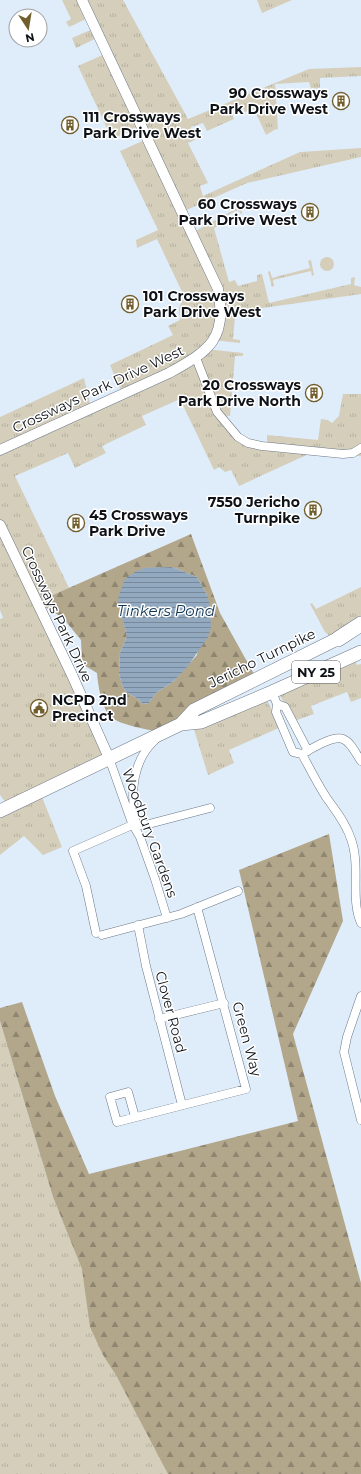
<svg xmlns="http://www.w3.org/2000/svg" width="361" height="1474" font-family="Montserrat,sans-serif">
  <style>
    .grass { fill: url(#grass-tufts) }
    .forest { fill: url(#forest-firs); fill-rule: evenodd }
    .water { fill: url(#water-rules) }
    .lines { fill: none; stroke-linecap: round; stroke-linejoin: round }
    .minor-casing { stroke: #6c7885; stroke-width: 9 }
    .tertiary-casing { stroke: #6c7885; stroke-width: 11 }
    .primary-casing { stroke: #6c7885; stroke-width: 14 }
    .motorway-casing { stroke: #6c7885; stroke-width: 16 }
    .minor { stroke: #fff; stroke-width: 8 }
    .tertiary { stroke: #fff; stroke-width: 10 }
    .primary { stroke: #fff; stroke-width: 13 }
    .motorway { stroke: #fff; stroke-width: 15 }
    .labels { text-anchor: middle; stroke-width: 3; stroke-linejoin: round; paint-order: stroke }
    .shield { fill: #fff; stroke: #575a5d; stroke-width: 1 }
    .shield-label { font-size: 13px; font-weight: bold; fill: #0f1318 }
    .poi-label { font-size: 14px; font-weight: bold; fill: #0f1318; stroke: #fff; text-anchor: end }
    .street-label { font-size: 14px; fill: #0f1318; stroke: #fff }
    .water-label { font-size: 15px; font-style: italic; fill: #0f3555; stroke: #fff }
  </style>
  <defs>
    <pattern id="grass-tufts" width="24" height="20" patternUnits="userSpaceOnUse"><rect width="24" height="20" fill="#d5cebb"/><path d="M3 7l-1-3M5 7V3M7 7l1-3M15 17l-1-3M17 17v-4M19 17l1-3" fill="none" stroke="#b6b0a0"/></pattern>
    <pattern id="forest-firs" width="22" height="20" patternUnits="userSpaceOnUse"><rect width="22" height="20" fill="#b2a68b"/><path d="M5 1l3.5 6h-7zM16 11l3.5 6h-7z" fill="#8f8671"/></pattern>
    <pattern id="water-rules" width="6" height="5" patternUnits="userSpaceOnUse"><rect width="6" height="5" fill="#93a9bf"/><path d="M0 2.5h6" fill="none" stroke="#76889a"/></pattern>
  </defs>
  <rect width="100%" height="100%" fill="#dfedfb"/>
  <path class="grass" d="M62 0H123L188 119 309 69 361 67V76L320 78V88L311 89 309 82 275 84 278 130 276 129 266 135 254 109 245 112 241 105 230 110 234 119 207 131 203 123 191 127 195 140 188 143 208 183 200 186 203 196 300 152 361 148V157L247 183 182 212 192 233 239 207 241 208 242 213 241 214 238 210 218 220 221 225 214 228 229 282 235 280 238 286 257 281V275L262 274 269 303 351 284V278L355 277 354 285 361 287V294L248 310 235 317 233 339 240 340V343L213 340 205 349 243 353V356H235L230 416 219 415 238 437 267 447V435L318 440 321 419 328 420 332 423 339 416 343 394H361V456L313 452 239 486 231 470 225 472 219 467 214 470 180 399 142 416 146 425 102 446 106 453 75 468 68 453 15 476 69 588 37 602 106 758 7 804 0 795V619L3 618 0 610V417L84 378 91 408 122 393 110 365 173 335 168 326 180 320 179 308 184 296 157 239 137 248 136 240 158 230 120 151 147 139 141 126 112 139 78 66 107 53 99 37 76 48 72 38 95 28 90 17 69 27 66 22 71 19Z
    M257 0H292L262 13Z
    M320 264a7 7 0 1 1 14 0a7 7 0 1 1-14 0Z
    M311 260 314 275 312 276 311 271 273 280 274 286 272 287 268 272 270 271 272 278 310 268 308 261Z
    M361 587V624L331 637 325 632 310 604 312 603 316 609Z
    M353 656 357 665 361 664V698L351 702 347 692 311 706 314 714 294 721 277 690Z
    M264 695 281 727 229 750 234 763 208 775 192 723Z
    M40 792 62 847 43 855 24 836 0 855V812Z
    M0 1021 53 1197 168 1474H0Z"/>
  <path class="forest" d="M191 534 220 613 254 674 164 733C151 730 115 725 108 714 101 703 98 686 97 673L82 664 81 640 63 618 37 602ZM171 567C180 569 188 574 197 577L207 595 197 655 174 681 156 693 149 703 143 704 138 699 126 692 122 685 119 673 120 653 127 636 121 612 144 568Z
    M329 834 343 921 293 1034 361 1283V1474H168L116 1375 103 1355 90 1327 82 1269 53 1197 0 1021V1008L22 1002 55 1096 89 1174 298 1121 239 870Z"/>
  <path class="water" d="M171 567C180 569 188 574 197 577L207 595 210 606 211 627 208 637 188 666 174 681 156 693 149 703 143 704 138 699 126 692 122 685 119 673 120 653 127 636 118 602 119 595 125 579 135 572 144 568Z"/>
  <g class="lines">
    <g class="minor-casing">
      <path id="minor" d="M196 358 217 412 238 437 248 443 262 446 343 454 353 453 361 448
        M272 692 277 704 276 712 293 752 302 754
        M277 704 285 707 308 751
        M302 754C310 769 317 783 326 797 335 810 346 823 351 839 361 866 350 899 361 923
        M302 754C311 749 333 735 343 739 351 742 356 754 361 761
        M109 758 132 823 140 837 155 879 167 918
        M136 823C130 794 132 761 155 740
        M138 925 146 966 182 1105
        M96 933 86 886 73 851 130 826 145 825 210 808
        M102 935 181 914 238 891
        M361 996 347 1037 344 1052 361 1120
        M159 1019 224 1003
        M135 1117 128 1092 110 1097 117 1122 246 1089 197 907"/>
    </g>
    <g class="tertiary-casing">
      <path id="tertiary" d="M0 450 169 373C209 351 228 339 218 289L82 0
        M0 525 72 675 109 758"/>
    </g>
    <g class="primary-casing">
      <path id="primary" d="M181 724 194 710 347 634
        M0 811 181 724 201 722 272 692 361 652"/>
    </g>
    <g class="motorway-casing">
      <path id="motorway" d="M338 639 361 624"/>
    </g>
    <use href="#minor" class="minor"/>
    <use href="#tertiary" class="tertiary"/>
    <use href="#primary" class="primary"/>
    <use href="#motorway" class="motorway"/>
  </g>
  <defs>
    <g id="building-ring" transform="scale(0.9)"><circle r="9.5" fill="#fff" stroke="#715e2c" stroke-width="1.5"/><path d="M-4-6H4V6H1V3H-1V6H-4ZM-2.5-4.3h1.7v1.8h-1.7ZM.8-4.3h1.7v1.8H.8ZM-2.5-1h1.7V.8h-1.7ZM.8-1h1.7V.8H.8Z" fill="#715e2c"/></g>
    <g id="civic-ring" transform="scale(0.9)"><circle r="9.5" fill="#fff" stroke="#715e2c" stroke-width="1.5"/><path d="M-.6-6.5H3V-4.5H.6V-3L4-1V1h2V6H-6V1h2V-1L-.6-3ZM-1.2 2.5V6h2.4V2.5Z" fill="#715e2c"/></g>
  </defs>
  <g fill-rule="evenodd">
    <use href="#building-ring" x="341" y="101"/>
    <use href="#building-ring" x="70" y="125"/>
    <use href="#building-ring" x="310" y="212"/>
    <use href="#building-ring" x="130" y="304"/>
    <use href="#building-ring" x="314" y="393"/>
    <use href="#building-ring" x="313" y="510"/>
    <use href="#building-ring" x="76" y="523"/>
    <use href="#civic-ring" x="39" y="708"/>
  </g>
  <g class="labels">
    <rect class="shield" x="292" y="661" width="48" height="22" rx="3"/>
    <g class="shield-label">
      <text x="316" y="677">NY 25</text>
    </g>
    <g class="poi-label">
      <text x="328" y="98">90 Crossways<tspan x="328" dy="16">Park Drive West</tspan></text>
      <text x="83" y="122" text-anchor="start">111 Crossways<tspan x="83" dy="16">Park Drive West</tspan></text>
      <text x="297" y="209">60 Crossways<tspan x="297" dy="16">Park Drive West</tspan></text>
      <text x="143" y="301" text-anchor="start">101 Crossways<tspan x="143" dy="16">Park Drive West</tspan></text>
      <text x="301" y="390">20 Crossways<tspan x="301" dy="16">Park Drive North</tspan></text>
      <text x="300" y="507">7550 Jericho<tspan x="300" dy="16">Turnpike</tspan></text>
      <text x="89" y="520" text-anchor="start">45 Crossways<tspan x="89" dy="16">Park Drive</tspan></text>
      <text x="52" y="705" text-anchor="start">NCPD 2nd<tspan x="52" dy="16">Precinct</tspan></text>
    </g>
    <g class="street-label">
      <text transform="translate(98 389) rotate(-25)" y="5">Crossways Park Drive West</text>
      <text transform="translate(57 614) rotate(65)" y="5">Crossways Park Drive</text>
      <text transform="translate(262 658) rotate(-26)" y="5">Jericho Turnpike</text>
      <text transform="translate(150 833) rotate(70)" y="5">Woodbury Gardens</text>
      <text transform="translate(171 1012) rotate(75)" y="5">Clover Road</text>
      <text transform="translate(247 1039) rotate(75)" y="5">Green Way</text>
    </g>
    <g class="water-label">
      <text x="166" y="616">Tinkers Pond</text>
    </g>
  </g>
  <g transform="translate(28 28) rotate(168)"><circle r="19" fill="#ffffff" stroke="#9fa1a3"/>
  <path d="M0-3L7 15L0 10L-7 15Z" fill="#715e2c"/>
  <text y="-6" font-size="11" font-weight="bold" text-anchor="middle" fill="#0f1318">N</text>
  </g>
</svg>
